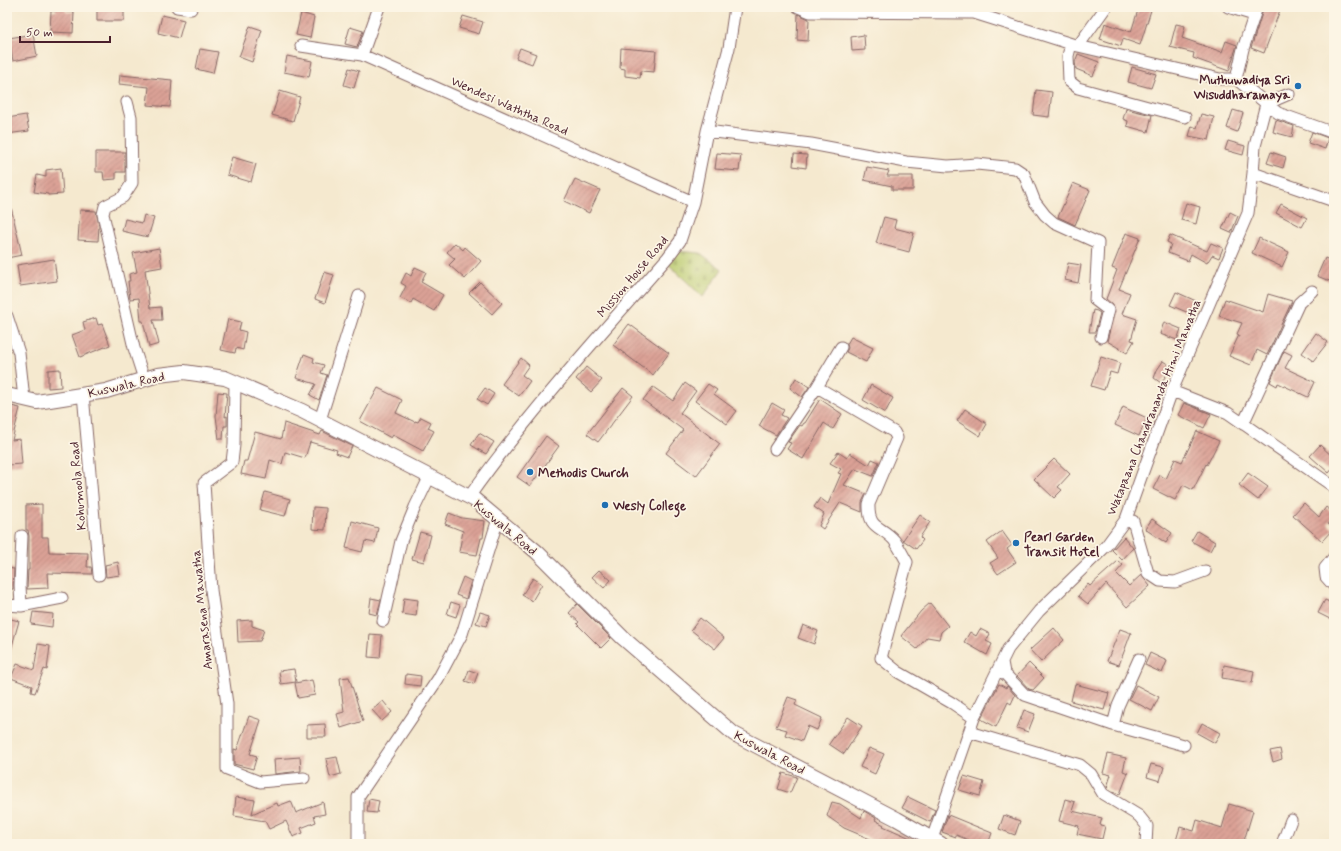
<svg xmlns="http://www.w3.org/2000/svg" width="1341" height="851" font-family="Mynerve,sans-serif">
  <style>
    .cemetery { fill: url(#cemetery-stones); stroke: #82744c }
    .building { fill: url(#building-hatch) }
    .lines { fill: none; stroke-linecap: round; stroke-linejoin: round }
    .minor-casing { stroke: #866664; stroke-width: 13 }
    .tertiary-casing { stroke: #866664; stroke-width: 16 }
    .minor { stroke: #fff; stroke-width: 11 }
    .tertiary { stroke: #fff; stroke-width: 14 }
    .poi-dot { fill: #1f6fb2; stroke: #fcf5e5; stroke-width: 1.5 }
    .labels { text-anchor: middle; stroke-width: 3.5; stroke-linejoin: round; paint-order: stroke }
    .poi-label { font-size: 13px; font-weight: bold; fill: #4a1f2b; stroke: #fcf5e5; text-anchor: start }
    .street-label { font-size: 13px; fill: #4a1f2b; stroke: #fcf5e5 }
  </style>
  <defs>
    <pattern id="cemetery-stones" width="16" height="16" patternUnits="userSpaceOnUse"><rect width="16" height="16" fill="#b9ca6d"/><path d="M2 7V4a2 2 0 0 1 4 0v3zM10 15v-3a2 2 0 0 1 4 0v3z" fill="#a1ad5f"/></pattern>
    <pattern id="building-hatch" width="6" height="6" patternUnits="userSpaceOnUse"><rect width="6" height="6" fill="#dba296"/><path d="M-1 1l2-2M0 6l6-6M5 7l2-2" fill="none" stroke="#b4837b"/></pattern>
  </defs>
  <rect width="100%" height="100%" fill="#fcf5e5"/>
  <filter id="ink" filterUnits="userSpaceOnUse"><feTurbulence type="fractalNoise" baseFrequency=".025" numOctaves="2"/><feDisplacementMap in="SourceGraphic" scale="8" xChannelSelector="R" yChannelSelector="G"/><feConvolveMatrix kernelMatrix="1 2 1 2 8 2 1 2 1" color-interpolation-filters="sRGB"/></filter>
  <filter id="wash" filterUnits="userSpaceOnUse"><feTurbulence type="fractalNoise" baseFrequency=".012" numOctaves="4" result="noise"/><feDisplacementMap in="SourceGraphic" scale="16" xChannelSelector="R" yChannelSelector="G"/><feGaussianBlur stdDeviation="0.9" result="paint"/><feColorMatrix in="noise" values="0 0 0 0 0 0 0 0 0 0 0 0 0 0 0 0 0 1.4 0 .05"/><feComposite in="paint" operator="in"/></filter>
  <g filter="url(#wash)">
    <rect width="100%" height="100%" fill="#f5e9cf"/>
    <path class="cemetery" d="M677 251 700 253 722 269 703 297 667 263Z"/>
    <g id="blocks">
      <path class="building" d="M56 7H66V12H74L73 33 50 32 51 11H56Z
        M97 7H124V21H97Z
        M1139 7H1152L1140 45 1123 39 1121 46 1100 39 1105 23 1131 32Z
        M1264 7H1271L1280 10 1264 53 1251 48Z
        M301 13 314 17 310 38 296 35Z
        M798 14 809 19 808 41 797 40Z
        M162 15 184 20 179 38 158 33Z
        M463 16 483 22 479 34 459 28Z
        M1176 24 1185 26 1182 38 1222 52 1226 41 1237 45 1229 71 1193 58 1194 53 1170 47Z
        M250 26 262 30 252 62 239 57Z
        M350 27 363 31 357 47 345 44Z
        M33 34 37 56 13 61 9 38Z
        M864 35 865 50 852 51 851 37Z
        M520 48 536 54 532 64 516 58Z
        M621 48 656 51 654 72 641 71 640 78 625 76V69L620 68Z
        M200 49 218 52 213 73 196 69Z
        M1078 54 1099 62 1093 76 1076 69 1075 62Z
        M287 56 312 61 309 77 284 72Z
        M1132 67 1156 74 1151 88 1128 82Z
        M349 68 359 71 354 88 344 85Z
        M120 75 172 80 170 107 147 105 149 87 119 84Z
        M1036 90 1052 92 1049 117 1033 115Z
        M280 91 300 97 293 121 272 115Z
        M1126 109 1152 115 1148 132 1127 126 1128 121 1123 119Z
        M1233 110 1243 113 1237 132 1227 128Z
        M1201 114 1214 117 1209 140 1189 136 1192 126 1197 128Z
        M26 115 29 131 7 134V118Z
        M1276 120 1294 126 1292 137 1273 132Z
        M1312 132 1328 138 1325 149 1308 143Z
        M1228 141 1245 146 1243 155 1225 150Z
        M96 152H125V172H116V179L104 180 103 172H96Z
        M1271 152 1286 157 1283 168 1267 163Z
        M717 153 741 155 739 171 715 169Z
        M794 154 807 155 806 168 793 166Z
        M232 157 256 164 251 182 227 175Z
        M867 167 889 171 887 176H913V190H892V186L864 180Z
        M61 168 63 194 48 195V194L34 192 37 175 46 177V170Z
        M575 179 600 190 589 213 564 201Z
        M1073 183 1090 190 1075 225 1058 217Z
        M1186 203 1200 207 1196 224 1181 220Z
        M1281 204 1307 218 1302 227 1276 213Z
        M7 207H11L22 255 7 258Z
        M80 210 96 211 99 226 98 241 78 240Z
        M1230 212 1238 216 1231 233 1222 229Z
        M144 215 154 218 148 237 122 231 125 219 142 223Z
        M884 217 896 220 894 228 914 233 909 252 876 243Z
        M1126 233 1140 238 1119 289 1130 293 1122 314 1137 319 1131 340 1134 341 1127 353 1107 341 1115 311 1113 305 1106 299 1117 270 1112 268Z
        M1170 235 1207 251 1211 243 1223 248 1219 258 1212 255 1207 263 1191 254 1188 261 1168 253 1171 244 1167 242Z
        M1259 238 1289 252 1282 267 1252 253Z
        M455 243 463 250 465 247 481 261 465 279 449 265 455 259 447 252Z
        M159 248 162 267 145 270 150 308 161 307 162 320H153L159 344 149 347 143 321H141L139 298 130 299 128 281H130L129 274 137 272 133 253Z
        M1325 258 1334 262V276L1332 282 1317 276Z
        M54 259 57 281 20 286 17 265Z
        M1068 263 1081 265 1078 283 1065 280Z
        M415 267 426 272 421 282 443 295 434 311 413 299 411 303 400 298 406 286 401 283 406 273 411 276Z
        M324 272 334 275 325 303 315 299Z
        M480 282 502 303 492 314 469 293Z
        M1176 292 1196 301 1191 314 1170 305Z
        M1268 294 1292 301 1267 355 1257 350 1251 365 1229 356 1239 335 1237 334 1242 323 1219 316 1225 299 1263 312Z
        M1093 310 1097 311 1100 313 1095 332H1089Z
        M96 318 98 325 102 324 110 345 80 357 72 335 85 330 83 322Z
        M228 319 241 322 239 330 246 332 243 350 236 348 235 353 221 350Z
        M1164 322 1181 329 1177 340 1160 334Z
        M629 324 669 353 653 375 613 345Z
        M1316 333 1328 342 1313 361 1302 353Z
        M851 337 873 348 866 362 846 352 848 348 847 344Z
        M1284 351 1292 355 1285 368 1315 382 1308 397 1278 383 1277 386 1270 382Z
        M304 354 314 358 313 362 324 365 321 373 327 375 319 400 310 395 316 384 296 378Z
        M1101 357 1120 363 1117 374 1110 372 1104 390 1091 386Z
        M521 358 529 365 522 375 530 381 519 396 502 384Z
        M1163 361 1172 367 1161 383 1154 378 1157 370Z
        M586 367 602 380 591 392 576 379Z
        M60 369 61 387 48 388V370Z
        M796 378 809 387 802 397 790 388Z
        M685 383 696 391 680 413 720 444 696 476 666 453 683 430 643 400 653 387 673 401Z
        M708 384 717 390 714 394 737 411 727 424 695 401Z
        M871 385 893 398 885 413 863 400Z
        M378 388 402 400 396 413 415 422V421L418 422 421 417 431 422 428 428 434 431 423 451 393 435 391 438 360 421Z
        M485 388 494 394 487 405 477 399Z
        M623 388 633 396 598 442 587 434Z
        M218 392 227 393 225 417 227 416V426H224L223 439H219L216 416Z
        M820 399 842 414 833 429 824 423 803 459 787 449 791 443 788 442 800 425 802 426 804 423H805Z
        M772 403 784 410 781 415 787 418 776 435 759 426Z
        M1184 403 1211 414 1204 428 1178 415Z
        M7 405 20 408 12 440 20 439 22 464 8 465Z
        M1123 407 1147 418 1139 436 1115 425Z
        M965 409 987 424 980 436 957 421Z
        M284 423 320 435 322 431 352 446 347 457 336 453 337 450 310 442 305 458 285 452 282 464 270 460 266 479 241 474 244 461H247L255 432 281 439Z
        M1197 431 1219 441 1207 465 1206 464 1193 490 1183 485 1175 500 1153 489 1160 475 1166 479 1175 459 1182 462Z
        M479 433 494 442 486 454 471 445Z
        M546 436 559 446 530 486 517 477Z
        M1320 445 1334 458V467L1329 473 1310 456Z
        M838 452 847 458 850 453 869 465 872 459 879 462 873 476 855 469 844 485 866 494 862 502V512L840 503 823 529 819 526 824 514 814 507 820 498 828 504 841 474 838 473 841 469 830 463Z
        M1054 459 1070 474 1058 487 1062 490 1054 498 1034 479Z
        M1248 473 1268 487 1258 500 1239 485Z
        M265 492 290 499 285 516 260 510Z
        M1304 503 1319 517 1326 507 1334 513V516L1328 524 1333 529 1322 541 1293 515Z
        M42 504V537H48L49 552 88 553 87 567H91L92 574 47 573 48 588 27 589 28 570H29V536L28 530H26V505Z
        M313 507 326 508 325 530 312 529Z
        M449 513 462 518 485 521 483 538H481L477 555 459 552 463 531 445 524Z
        M920 515 930 522 920 537 923 540 916 549 903 540Z
        M1152 519 1172 533 1166 543 1145 529Z
        M352 521 378 528 375 543 365 541 362 552 346 548Z
        M1002 531 1012 545 1007 549 1016 562 998 574 990 563 998 558 987 542Z
        M1197 531 1215 542 1210 551 1191 541Z
        M420 532 431 535 424 562 412 559Z
        M1124 537 1133 548 1122 560 1112 550Z
        M1118 561 1123 565 1116 573 1129 586 1141 575 1150 586 1127 607 1106 584 1088 604 1078 596 1088 584 1090 586Z
        M118 562 120 575 106 577 105 565Z
        M7 568 14 569 13 589 7 590Z
        M599 570 611 580 604 588 592 577Z
        M463 577 471 581 466 599 456 595Z
        M533 578 542 584 532 601 522 595Z
        M371 598 381 600 377 615 369 613Z
        M404 598 418 600 416 616 402 614Z
        M1325 600 1334 604V621L1318 613Z
        M451 602 460 605 456 617 447 614Z
        M930 603 948 626 941 632 939 639 927 637 917 649 901 636 921 611Z
        M577 604 611 638 601 648 577 624 579 622 569 613Z
        M33 612 53 614 52 627 31 624Z
        M480 612 490 615 486 626 476 623Z
        M7 618 19 621 10 653 7 652Z
        M700 618 724 638 715 649 691 630Z
        M252 620V626L264 630 260 641 238 642 237 621Z
        M803 625 818 631 814 644 798 638Z
        M1054 628 1064 640 1041 662 1030 650Z
        M980 629 990 634 986 641 992 644 987 655 964 642 970 632 976 636Z
        M1120 629 1131 633 1119 665 1107 661Z
        M370 634 382 635 380 658 368 657Z
        M38 644 50 646 47 670 44 669 35 693 31 692 32 686 11 678 17 664 34 670Z
        M1150 653 1167 661 1162 673 1145 665Z
        M1029 663 1044 678 1033 690 1029 689 1017 676Z
        M1224 665 1254 671 1252 683 1222 678Z
        M294 669 296 682 281 684 279 671Z
        M469 670 478 673 474 684 465 681Z
        M406 674 421 676 420 686 405 684Z
        M349 677 363 721 341 728 337 714 344 712 340 678Z
        M312 680 315 695 298 698 295 683Z
        M999 684 1006 688 1007 686 1015 695 1011 704 1008 702 996 727 981 719Z
        M1075 684 1109 693 1104 710 1071 701Z
        M1136 685 1159 697 1152 711 1129 699Z
        M788 697 797 700 795 705 822 718 817 730 808 726 802 741 785 735 787 730 776 727Z
        M383 701 392 712 382 721 372 710Z
        M1024 710 1035 714 1028 732 1017 728Z
        M249 716 261 720 250 754 257 756 253 769 234 764V749L237 750Z
        M848 717 862 726 844 754 829 744Z
        M1202 723 1220 733 1215 743 1197 733Z
        M325 724 326 737H307V725Z
        M869 748 884 754 875 774 860 767Z
        M1280 749 1282 759 1273 762 1270 751Z
        M1108 754 1126 758 1123 771 1128 773 1120 794 1112 792 1107 787 1111 775 1103 773Z
        M300 757 301 771 275 774 274 759Z
        M337 757 341 774 330 777 326 759Z
        M1151 764 1164 767 1160 781 1147 777Z
        M783 773 797 777 790 793 778 789Z
        M964 776 984 782 980 796 959 790Z
        M236 797 255 800 252 814 277 803 278 806 291 801 296 813 323 802 325 814 314 816 316 822 301 828 303 833 293 837 286 821 269 829 265 821 234 816Z
        M908 797 935 810 930 822 902 808Z
        M369 799 379 801 377 813 367 812Z
        M1065 799 1075 802 1072 811 1102 818 1100 825 1105 826 1102 839 1077 834 1079 826 1059 821Z
        M832 802 840 804 861 818 864 811 876 818 875 820 884 825 883 826 924 844H882L844 828 827 816Z
        M1229 804 1253 811 1243 844H1175L1180 827 1194 831 1197 820 1222 828Z
        M948 815 992 833 988 844H979L956 835V837L942 832Z
        M1004 815 1020 821 1015 835 999 829Z"/>
    </g>
  </g>
  <g filter="url(#ink)">
    <use href="#blocks" fill-opacity="0" stroke="#866664" stroke-width="1"/>
    <g class="lines">
      <g class="minor-casing">
        <path id="minor" d="M177 7 191 9
          M379 7 362 55 693 202
          M798 7 810 12 974 13 1078 46 1220 79H1236L1278 113 1334 133
          M1228 7 1254 15
          M1071 44 1068 56 1069 81 1078 88 1185 117
          M301 46 362 55
          M1078 46 1106 7
          M1236 79 1243 49 1257 7
          M127 102 131 117 132 183 123 197 105 206 103 214 134 348 144 379
          M707 131 811 144 906 162 948 166 977 164 1015 168 1024 174 1035 202 1045 215 1054 223 1098 243 1095 300 1108 310 1101 337
          M1253 173 1334 201
          M7 316 19 353 24 399
          M235 382 234 445 232 462 204 483 211 590 227 704V769L260 782 304 778
          M817 387 894 432 897 438 869 504C868 530 881 525 894 540 899 547 903 555 907 562L881 658 898 672 952 703 974 718
          M1172 391 1228 413 1334 487
          M83 394 99 575
          M320 420 359 296
          M1243 424 1299 303 1312 291
          M775 449 817 387 841 347
          M469 497C529 412 600 335 668 257L680 241 693 202 707 131 729 48 735 7
          M1126 519 1133 521 1148 573 1160 581 1175 582 1205 571
          M1334 557 1325 568 1326 577 1334 586
          M7 605 21 606 62 598
          M21 606 20 585 22 536
          M383 621 401 541 415 507 430 476
          M1002 662 1004 673 1025 695 1113 725 1184 745
          M1113 725 1118 706 1139 659
          M969 732 1080 765 1091 774 1103 794 1139 816 1147 826 1146 844
          M932 839 974 718 1008 649 1039 611 1106 546 1126 519 1172 391 1248 213 1253 173 1255 146 1266 104 1289 94
          M358 844V797L438 679 462 634 498 519
          M1282 844 1291 820"/>
      </g>
      <g class="tertiary-casing">
        <path id="tertiary" d="M7 395 37 402 106 391 158 375 184 372 225 378 302 411 475 500 537 552 623 638 734 734 897 819 941 844"/>
      </g>
      <use href="#minor" class="minor"/>
      <use href="#tertiary" class="tertiary"/>
    </g>
  </g>
  <g class="poi-dot">
    <circle cx="1298" cy="86" r="4"/>
    <circle cx="530" cy="472" r="4"/>
    <circle cx="605" cy="505" r="4"/>
    <circle cx="1016" cy="543" r="4"/>
  </g>
  <g class="labels">
    <g class="poi-label">
      <text x="1290" y="84" text-anchor="end">Muthuwadiya Sri<tspan x="1290" dy="15">Wisuddharamaya</tspan></text>
      <text x="538" y="477">Methodis Church</text>
      <text x="613" y="510">Wesly College</text>
      <text x="1024" y="541">Pearl Garden<tspan x="1024" dy="15">Transit Hotel</tspan></text>
    </g>
    <g class="street-label">
      <text transform="translate(510 105) rotate(24)" y="5">Wendesi Waththa Road</text>
      <text transform="translate(632 276) rotate(-50)" y="5">Mission House Road</text>
      <text transform="translate(126 384) rotate(-13)" y="5">Kuswala Road</text>
      <text transform="translate(1153 407) rotate(-68)" y="5">Watapaana Chandrananda Himi Mawatha</text>
      <text transform="translate(77 486) rotate(-95)" y="5">Kohumoola Road</text>
      <text transform="translate(506 527) rotate(40)" y="5">Kuswala Road</text>
      <text transform="translate(201 610) rotate(-96)" y="5">Amarasena Mawatha</text>
      <text transform="translate(770 752) rotate(28)" y="5">Kuswala Road</text>
    </g>
  </g>
  <rect width="1341" height="851" fill="none" stroke="#fcf5e5" stroke-width="24"/>
  <path d="M20 36v6h90v-6" fill="none" stroke="#4a1f2b" stroke-width="2"/>
  <text x="26" y="36" font-size="12" fill="#4a1f2b" stroke="#fcf5e5" stroke-width="3" paint-order="stroke">50 m</text>
</svg>
